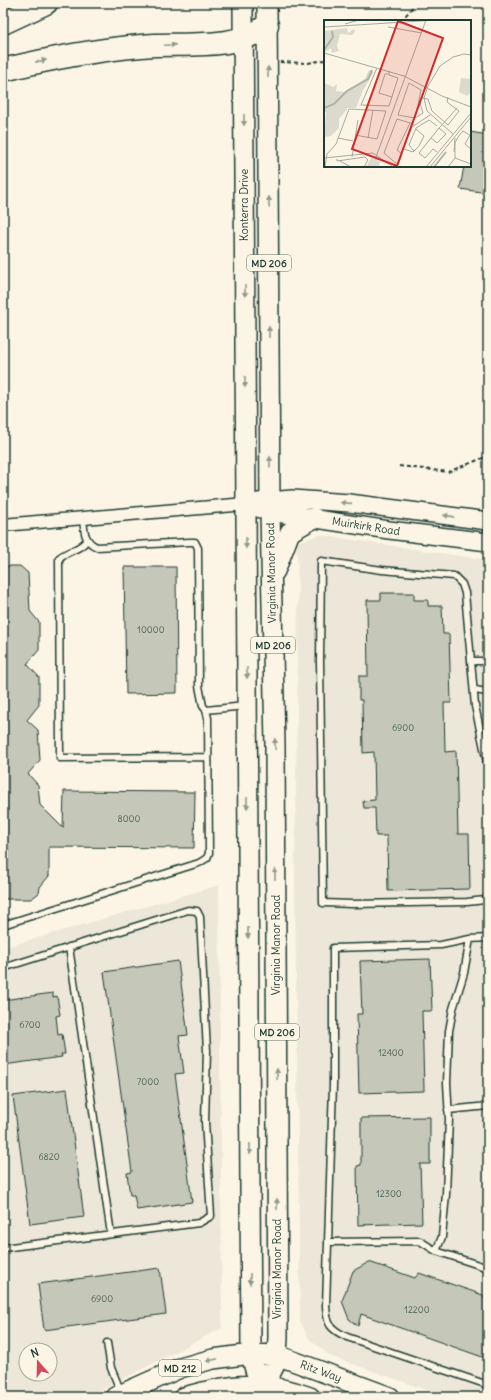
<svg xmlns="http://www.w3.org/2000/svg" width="491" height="1400" font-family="Delius,sans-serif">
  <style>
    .built { fill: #ece7d8; fill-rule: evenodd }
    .building { fill: #c5c7b9; stroke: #1f3d34 }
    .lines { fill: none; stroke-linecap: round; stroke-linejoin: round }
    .service-casing { stroke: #1f3d34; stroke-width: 9 }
    .minor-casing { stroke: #1f3d34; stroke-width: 15 }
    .secondary-casing { stroke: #1f3d34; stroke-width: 20 }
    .primary-casing { stroke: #1f3d34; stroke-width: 22 }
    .motorway-casing { stroke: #1f3d34; stroke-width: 25 }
    .path { stroke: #1f3d34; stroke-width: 2; stroke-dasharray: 4 3; stroke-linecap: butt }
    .service { stroke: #fcf5e5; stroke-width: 6 }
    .minor { stroke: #fcf5e5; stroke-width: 12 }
    .secondary { stroke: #fcf5e5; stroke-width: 17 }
    .primary { stroke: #fcf5e5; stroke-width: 19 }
    .motorway { stroke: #fcf5e5; stroke-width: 22 }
    .oneway { fill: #8e998c }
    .labels { text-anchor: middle; stroke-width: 3; stroke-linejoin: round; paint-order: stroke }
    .number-label { font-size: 9px; fill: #486055 }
    .shield { fill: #fcf5e5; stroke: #617469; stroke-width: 1 }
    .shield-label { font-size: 10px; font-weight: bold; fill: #1f3d34 }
    .street-label { font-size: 11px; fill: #1f3d34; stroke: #fcf5e5 }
    .inset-river { fill: none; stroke: #aeb3a7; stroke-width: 2 }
    .inset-road { fill: none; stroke: #a4ab9e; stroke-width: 1 }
    .view { fill: #d62828; fill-opacity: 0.15; stroke: #d62828; stroke-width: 2 }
    .inset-edge { fill: none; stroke: #1f3d34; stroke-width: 2 }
  </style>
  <rect width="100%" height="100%" fill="#fcf5e5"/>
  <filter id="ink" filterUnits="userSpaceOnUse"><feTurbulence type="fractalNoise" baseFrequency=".025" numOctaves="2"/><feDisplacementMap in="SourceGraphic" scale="8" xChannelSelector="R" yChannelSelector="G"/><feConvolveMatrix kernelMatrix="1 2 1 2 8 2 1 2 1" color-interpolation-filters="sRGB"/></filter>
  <g filter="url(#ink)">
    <path class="built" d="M320 535 487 560 488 1397H446L330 1356 309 1339 300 1321 295 884 298 600 297 542Z
      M219 885 222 1328 88 1397H3V948ZM26 1350H50V1374H26Z"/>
    <path class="building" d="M470 132 488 135V193L460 189 464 166H470Z
      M3 566H20L28 573 30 611 39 622V650L27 664 39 677V705L27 720 38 730 40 760 28 774 38 785 40 805 63 828 64 791 195 792 194 848 49 847V876L40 887 39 893 31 899H3Z
      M124 567H176L177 693 126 694Z
      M381 593H414V600H428V606H442L443 634H449L451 703H444L445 752 456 751 458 834H469L470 889 388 891 387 836H376L375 808H364L363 801 375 800 374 752 363 753 362 700H359V676H368L367 600H381Z
      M430 959 432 1011H422L424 1091 359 1093 357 1014H362L360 961Z
      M178 961 188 1035 179 1036 184 1073 175 1074 192 1202 137 1210 134 1195H130L127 1173 132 1172 104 972Z
      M53 993V997L57 996 60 1015 56 1016 58 1035 62 1034 65 1054H61L62 1057 3 1065V1000Z
      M67 1089 84 1217 30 1224 13 1096Z
      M430 1117V1164H420L422 1223 358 1225 357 1166 361 1165V1118Z
      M369 1262 415 1278 419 1273 483 1295 488 1305V1359L361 1314 358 1326 349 1319 342 1301 353 1271Z
      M160 1268 166 1314 44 1330 38 1284Z"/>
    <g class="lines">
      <g class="service-casing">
        <path id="service" d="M87 540C79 551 70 549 59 558L60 758 208 757
          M472 661H488
          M475 690 487 692 488 694
          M206 710 245 706
          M488 767 475 706 465 593 462 584 454 576 382 570 321 561 320 660 323 903 352 904 467 902 485 900 488 896
          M3 925 199 863 207 858 209 853 208 718 206 710 203 706 199 686 198 548 195 542H189L97 547C84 542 84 530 83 518
          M488 938 470 939 441 945 333 948V1085L326 1306C327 1325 330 1329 347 1337L488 1385
          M470 939 464 973 453 1009 449 1031 447 1083 449 1119 446 1194 442 1237 436 1251 488 1268
          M69 947 111 1234
          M3 968 188 910 197 911 200 917 207 1051 205 1122 211 1216 199 1223 3 1248
          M448 1110 488 1106
          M329 1242 420 1241 436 1251
          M107 1343 111 1368 121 1392"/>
      </g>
      <g class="minor-casing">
        <path id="minor" d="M3 525 246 504"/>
      </g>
      <g class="secondary-casing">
        <path id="secondary" d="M258 502 292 499 349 503 488 521
          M246 504 270 512 389 530 488 542"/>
      </g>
      <g class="primary-casing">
        <path id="primary" d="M243 3 251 1354 255 1370 263 1384
          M275 571 290 532 314 518
          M263 1384C277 1367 277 1359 278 1337L275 745 270 512 267 3
          M115 1397 180 1368 213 1359 251 1354 277 1355 390 1397
          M184 1397C231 1383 263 1380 310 1397"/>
      </g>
      <g class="motorway-casing">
        <path id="motorway" d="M3 23 46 3
          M3 70C48 59 95 50 141 46 179 42 237 52 267 25"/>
      </g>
      <path class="path" d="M401 21 416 3
        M280 62 308 63 325 60
        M399 466 448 472 488 456"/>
      <use href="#service" class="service"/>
      <use href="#minor" class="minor"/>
      <use href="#secondary" class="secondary"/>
      <use href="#primary" class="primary"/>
      <use href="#motorway" class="motorway"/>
    </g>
    <defs><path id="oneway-solid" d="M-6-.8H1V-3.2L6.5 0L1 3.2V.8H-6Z"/></defs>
    <g class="oneway">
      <use href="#oneway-solid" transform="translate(170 45) rotate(-2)"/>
      <use href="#oneway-solid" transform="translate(41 61) rotate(-11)"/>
      <use href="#oneway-solid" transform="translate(268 72) rotate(-90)"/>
      <use href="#oneway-solid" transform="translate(244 120) rotate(90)"/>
      <use href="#oneway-solid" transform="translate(269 202) rotate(-90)"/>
      <use href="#oneway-solid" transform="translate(245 291) rotate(90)"/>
      <use href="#oneway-solid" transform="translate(269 332) rotate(-90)"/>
      <use href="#oneway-solid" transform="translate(245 382) rotate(90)"/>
      <use href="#oneway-solid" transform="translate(270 462) rotate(-90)"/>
      <use href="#oneway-solid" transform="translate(346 503) rotate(-175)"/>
      <use href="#oneway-solid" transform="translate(449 516) rotate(-172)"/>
      <use href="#oneway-solid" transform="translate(246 543) rotate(90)"/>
      <use href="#oneway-solid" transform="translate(247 673) rotate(90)"/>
      <use href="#oneway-solid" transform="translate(275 744) rotate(-91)"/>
      <use href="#oneway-solid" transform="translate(247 803) rotate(90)"/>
      <use href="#oneway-solid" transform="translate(275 874) rotate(-90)"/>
      <use href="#oneway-solid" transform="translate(248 933) rotate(90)"/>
      <use href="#oneway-solid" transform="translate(277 1074) rotate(-90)"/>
      <use href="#oneway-solid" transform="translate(250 1149) rotate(90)"/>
      <use href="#oneway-solid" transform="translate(277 1204) rotate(-90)"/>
      <use href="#oneway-solid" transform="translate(250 1279) rotate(90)"/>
      <use href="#oneway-solid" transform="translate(212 1360) rotate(169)"/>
    </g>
  </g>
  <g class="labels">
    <g class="number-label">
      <text x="151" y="633">10000</text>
      <text x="403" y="731">6900</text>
      <text x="129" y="822">8000</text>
      <text x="30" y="1028">6700</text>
      <text x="391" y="1056">12400</text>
      <text x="148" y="1085">7000</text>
      <text x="49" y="1160">6820</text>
      <text x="389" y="1197">12300</text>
      <text x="102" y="1302">6900</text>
      <text x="417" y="1313">12200</text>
    </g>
    <g class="shield">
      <rect x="247" y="255" width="44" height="16" rx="3"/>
      <rect x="251" y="637" width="44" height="16" rx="3"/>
      <rect x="255" y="1024" width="44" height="16" rx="3"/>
      <rect x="159" y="1360" width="42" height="16" rx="3"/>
    </g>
    <g class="shield-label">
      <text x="269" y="267">MD 206</text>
      <text x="273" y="649">MD 206</text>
      <text x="277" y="1036">MD 206</text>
      <text x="180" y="1372">MD 212</text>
    </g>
    <g class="street-label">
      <text transform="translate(244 205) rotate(-90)" y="4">Konterra Drive</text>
      <text transform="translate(366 526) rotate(9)" y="4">Muirkirk Road</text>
      <text transform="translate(271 573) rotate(-91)" y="4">Virginia Manor Road</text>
      <text transform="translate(276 945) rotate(-90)" y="4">Virginia Manor Road</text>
      <text transform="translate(277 1269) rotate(-90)" y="4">Virginia Manor Road</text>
      <text transform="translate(321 1371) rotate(20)" y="4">Ritz Way</text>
    </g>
  </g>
  <g transform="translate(324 20)">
    <rect width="147" height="147" fill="#fcf5e5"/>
    <path d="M23 8 24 13 30 9 31 12 28 15 16 14 13 26 15 31 8 33 7 28 0 33V11ZM45 50 50 52 39 70 32 88H24L15 99V108L7 116 0 117 2 93 0 90V63L9 67 13 64 12 71 20 72 41 59ZM137 58 147 59V72L143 76 135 72ZM48 137 56 142 55 147H42Z" fill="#dcdacc"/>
    <path class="inset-river" d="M0 30 9 17 8 11M0 88 10 84 23 71 44 59 48 50M110 147 122 132"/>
    <path class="inset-road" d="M21 4 35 0M0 7 113 0M64 7 98 13M0 33 80 56M53 48 37 85 65 86 74 58 65 55V51M64 54H61L55 73 68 77M80 56 118 76 147 87M104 66 116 46 129 37 140 34 147 35M104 66 100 78 103 91 129 114M98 78 104 79 108 91 124 105 135 91 123 82 124 77M91 98 99 93 95 80 97 70 85 63 74 95 91 98 95 80M86 103 73 130 78 134 74 145 60 133 73 99 83 102 86 103H88L90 105M115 108 122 114 113 123 107 118 115 108 118 105 133 88M146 115 141 124 147 129M14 118 29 121M44 118 49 90M107 118 95 133 101 138 109 129 113 132M80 129 89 132 95 126 100 116 92 109M90 131 85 125 92 108 105 100 113 106M130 132 131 118M77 133 88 107 106 95M28 137 34 100M52 137 102 0M0 138 49 133 69 147M131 138V123L134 117 139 111 147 116M13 139V141L41 137 44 140 40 147M16 141 27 147M1 147 3 134 12 124 25 89 62 91 53 119 31 115M102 147 147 93M106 147 147 97M124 147 131 138 147 144"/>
    <path class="view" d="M74 1 119 18 73 146 28 129Z"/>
    <rect width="147" height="147" class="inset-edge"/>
  </g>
  <rect width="491" height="1400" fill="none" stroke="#fcf5e5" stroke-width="16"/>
  <rect x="8" y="8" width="475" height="1384" fill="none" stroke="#1f3d34" stroke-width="1.5" filter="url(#ink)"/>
  <g transform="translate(38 1362) rotate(340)"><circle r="19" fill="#fcf5e5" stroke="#a4ab9e"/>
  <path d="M0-3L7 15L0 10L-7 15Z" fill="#d1495b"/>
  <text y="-6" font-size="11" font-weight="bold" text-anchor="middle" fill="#1f3d34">N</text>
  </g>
</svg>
